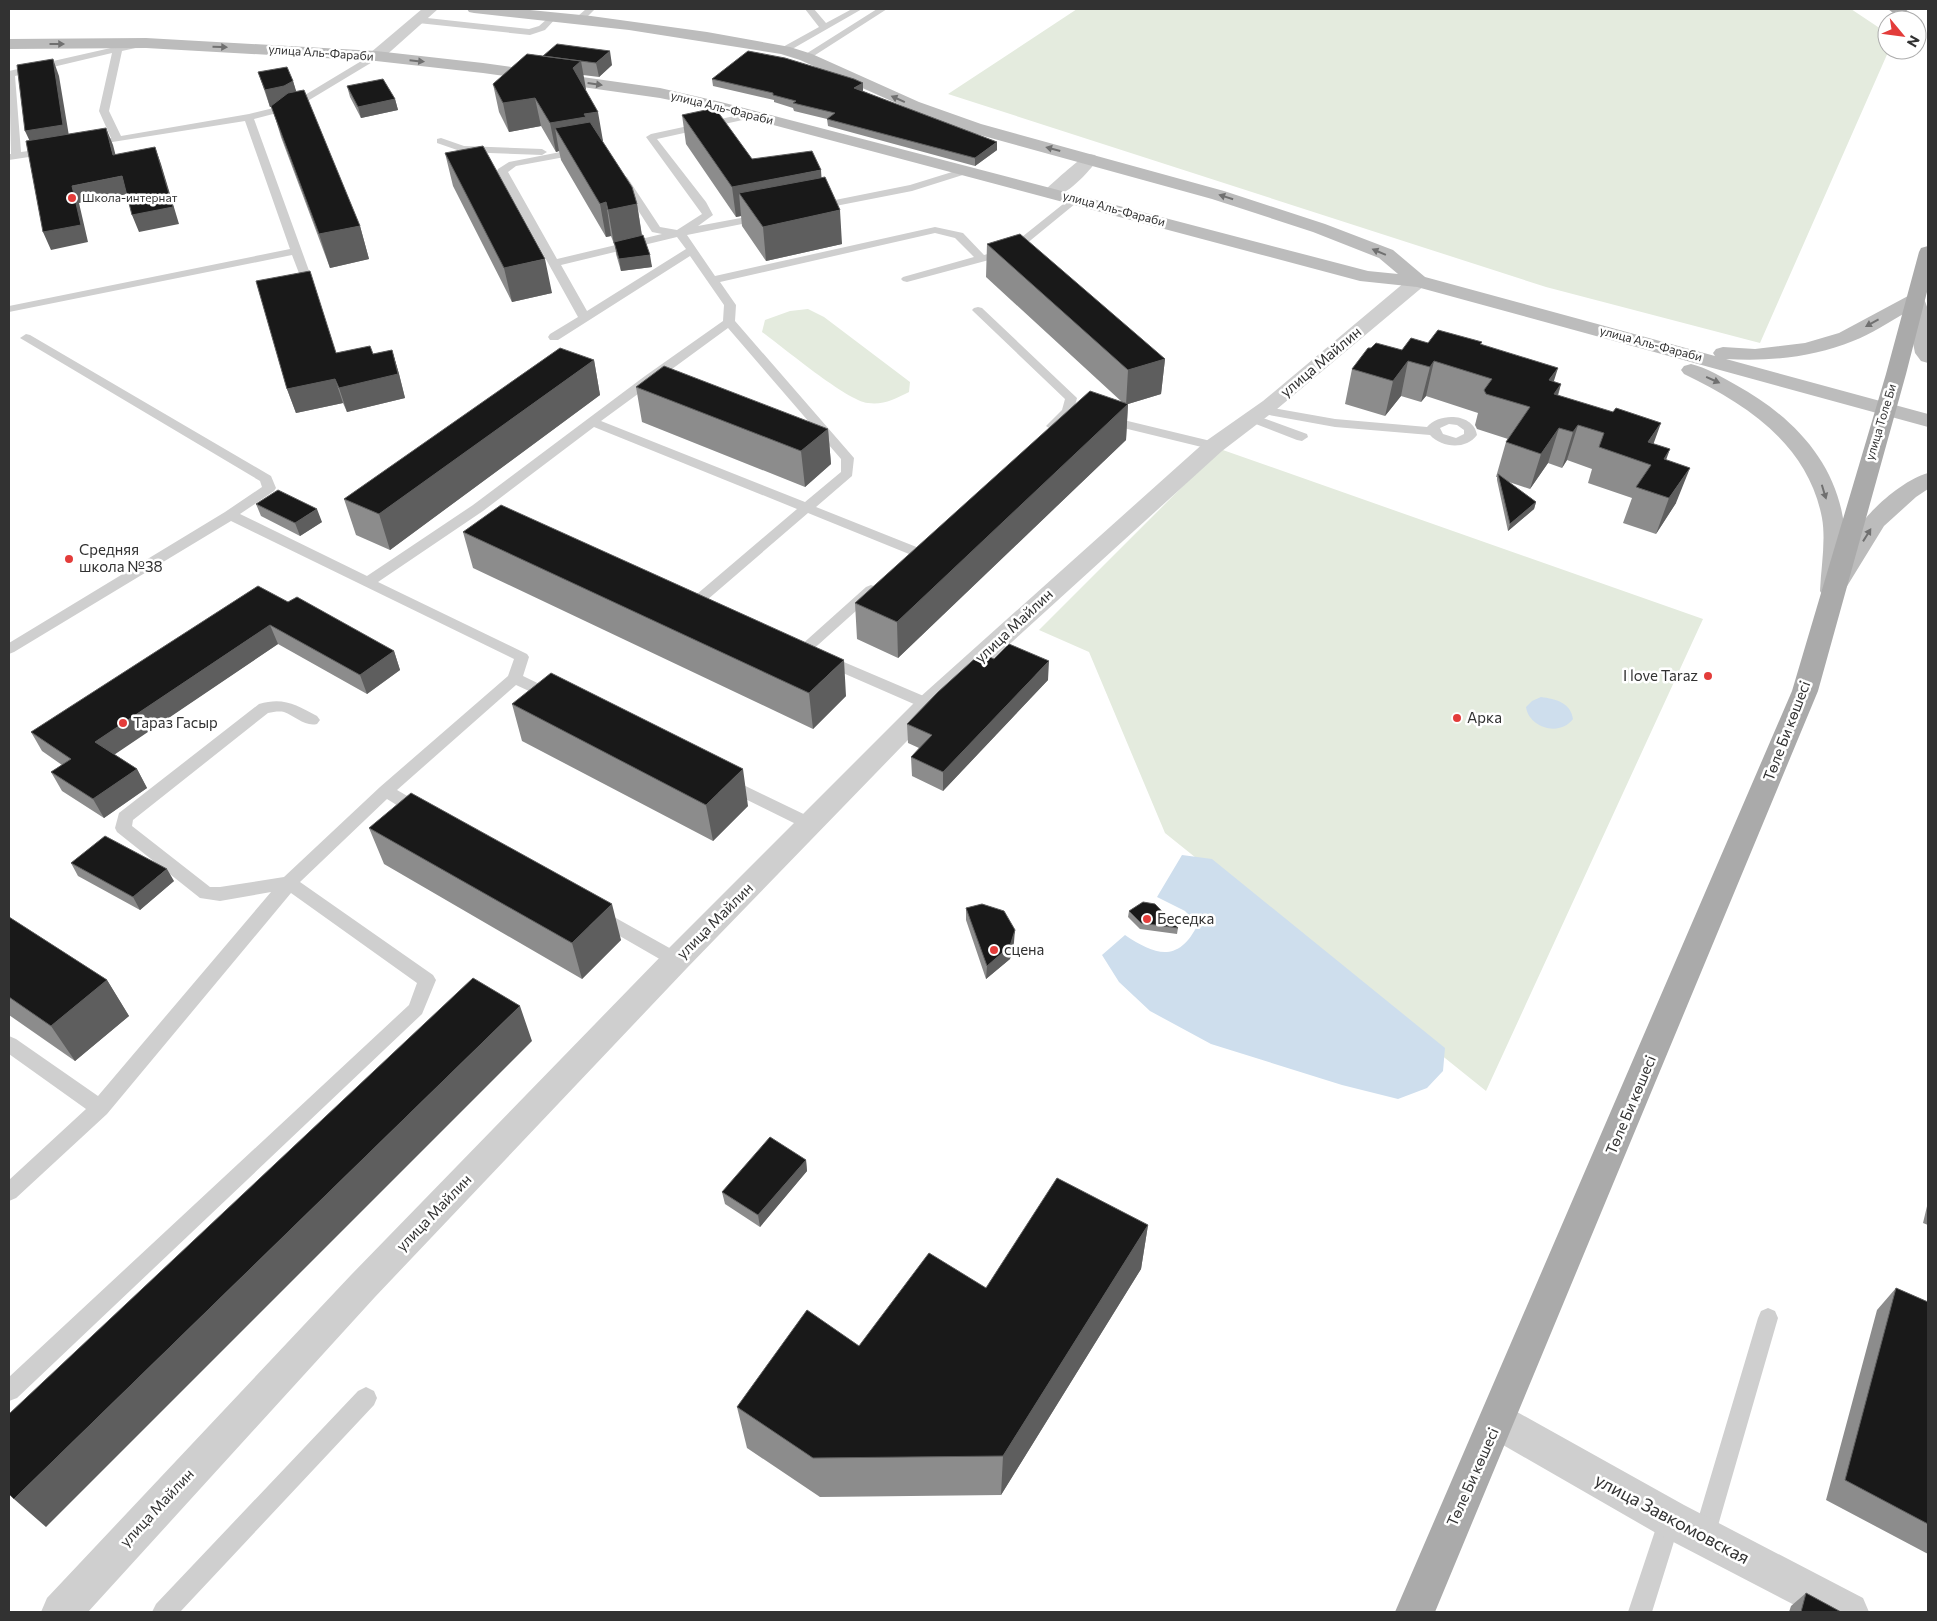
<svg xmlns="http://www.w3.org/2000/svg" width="1937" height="1621" font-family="Commissioner,sans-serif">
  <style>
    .green { fill: #e4ebde }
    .water { fill: #cedeed }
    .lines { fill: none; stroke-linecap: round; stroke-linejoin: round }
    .lane { fill: #cfcfcf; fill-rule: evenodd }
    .street { fill: #cfcfcf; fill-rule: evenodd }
    .secondary { fill: #bcbcbc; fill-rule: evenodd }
    .primary { fill: #aaa; fill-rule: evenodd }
    .wall { fill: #8c8c8c }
    .shaded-wall { fill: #5e5e5e }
    .building { fill: #191919; stroke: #5e5e5e }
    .oneway { fill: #707070 }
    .poi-dot { fill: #e33c3a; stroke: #fff; stroke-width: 2 }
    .labels { text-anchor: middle; stroke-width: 5; stroke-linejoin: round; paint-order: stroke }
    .far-street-label { font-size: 12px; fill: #323232; stroke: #fff }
    .far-poi-label { font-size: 12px; fill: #323232; stroke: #fff; text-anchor: start }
    .street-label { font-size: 15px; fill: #323232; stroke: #fff }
    .poi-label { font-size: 15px; fill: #323232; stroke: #fff; text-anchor: start }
    .near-street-label { font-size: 18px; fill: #323232; stroke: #fff }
  </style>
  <rect width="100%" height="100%" fill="#fff"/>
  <path class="green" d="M1077 9H1851L1887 33V50H1889L1760 343 1546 287 948 94Z
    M808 309 824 317 910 382 909 392C895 399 884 405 868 403 847 401 783 347 762 332L765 320 790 311Z
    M1220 449 1703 619 1486 1091 1165 833 1089 652 1039 630Z"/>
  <path class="water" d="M1541 697C1556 699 1571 703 1573 719 1560 737 1529 728 1526 707L1532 701Z
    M1182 855 1212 859 1445 1048 1443 1071 1427 1088 1398 1099 1342 1085 1211 1044 1150 1011 1119 982 1102 955 1125 935C1156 956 1179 963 1198 924L1185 911 1157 897Z"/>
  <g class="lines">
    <path class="lane" d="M586 9H595L584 20H578V16Z
      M805 9H814L826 23 852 9H862L787 52H781V48L819 27Z
      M877 9H887L809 59H803L801 57Z
      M554 13 558 16 545 30 530 35 418 23 414 20 418 17 529 29 539 26Z
      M146 40 151 43 149 45 122 51 109 111 121 136 249 114 290 104 373 54H379V58L296 108 254 119 312 279 306 282 302 281 292 255 9 312V306L290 249 245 121 87 146V142L111 138 99 111 112 53 15 76 21 152 49 148 54 151 49 154 9 160V154H11L9 71Z
      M753 112 756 113V117L657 139 706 202 713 215 698 226 762 214 767 217 762 220 687 235 715 276 935 227 963 233 984 255 1007 249 1072 197 1076 196 1081 199 1015 253 907 282 903 281 901 279 903 277 974 257 955 238 935 233 720 282 736 305 735 321 854 458 852 476 816 507 919 548 921 551 919 554H909L808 513 700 606H690L688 603 690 600 797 509 594 427 483 511 378 582 527 654 529 657 523 676 558 693 561 697 558 701 553 702 516 685 397 790 428 808 430 812 428 816C415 820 399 806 387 799L300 882 433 975 436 980 422 1014 17 1398 9 1401V1377L409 1005 417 983 291 893 107 1114 16 1198 9 1201V1180L86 1109 9 1054V1036L16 1039 98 1096 271 892 220 901 200 898 117 832 115 828 119 813 259 704C284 697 296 705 317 716L320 720 317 724C305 727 295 716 284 712 279 711 273 712 268 713L133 820 132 826 210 887H220L284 877 380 787 508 676 514 659 231 521 14 652 9 654V643L225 512 262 487 260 481 20 338 26 334 30 335 271 476 276 488 274 491 240 514 367 576 473 505 645 376 723 321 724 305 690 256 558 340H550L548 337 550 334 578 317 497 171 498 169 509 162 581 148 586 151 581 154 516 166 508 172 557 259 662 234 652 232 618 179 619 177H627L660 227 677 230 702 214 646 137 651 134ZM677 237 686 249 587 311 561 265ZM728 328 841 459V472L805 502 601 421Z
      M441 138 464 146 542 149 547 152 542 155 463 152 437 143V139Z
      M965 168 970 171 969 173 912 191 815 210 810 207 815 204 910 185Z
      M978 307 982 308 1077 398C1074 411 1066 426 1052 430L1046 426 1062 410 1065 399 974 312 972 310 974 308Z
      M1262 406 1335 419 1427 427C1439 412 1474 413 1477 435 1466 450 1442 448 1430 435L1335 427 1258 413 1256 410ZM1449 424 1457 425 1464 430V434L1456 438 1443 434 1440 428Z
      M1252 414 1307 434 1308 437 1302 441 1297 440 1248 421 1246 418Z
      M1107 416 1219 443 1220 446 1214 450 1103 423 1101 420Z
      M871 585 876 587 878 590 876 593 809 653H799L797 650 799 647 866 587Z
      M825 654 933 700 936 704 933 708 928 709 923 708 820 663 818 659 820 655Z
      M727 777 816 820 818 824 816 828 810 830 804 828 721 787 719 783 721 779Z
      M598 908 682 955 685 960 682 965 676 967 670 965 592 920 589 915 592 910Z
      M1768 1308 1775 1311 1778 1318 1715 1536 1712 1544 1704 1547 1696 1544 1693 1536 1758 1318 1761 1311Z
      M366 1387 374 1391 377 1398 374 1405 180 1612H152L156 1604 358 1391Z
      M1670 1508 1678 1511 1681 1519 1652 1612H1628L1659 1519 1662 1511Z"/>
    <path class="street" d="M422 9H438L382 59H370L368 56 370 53Z
      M1089 154 1095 155 1098 159C1088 173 1063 201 1046 197L1043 193 1046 189C1054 182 1083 155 1089 154Z
      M1418 275 1425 277 1428 281 1425 285 1277 409 1222 451 937 710 687 968 375 1297 88 1612H41L47 1598 351 1275 665 952 919 698 1206 441 1263 401 1411 277Z
      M1497 1403 1510 1408 1684 1505 1863 1598 1869 1612H1808L1656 1533 1484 1434 1478 1421 1484 1408Z"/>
    <path class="secondary" d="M467 9H520L591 16 707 32 790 47 812 54 919 102 981 124 1224 191 1325 224 1393 250 1425 277 1715 356 1713 353 1716 349 1723 347 1755 349 1805 343 1839 333 1908 296 1915 294 1922 296C1934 313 1928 343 1928 363L1921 361 1915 353 1907 312C1889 322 1871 334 1853 341 1813 357 1769 362 1726 359L1928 414V427L1417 287 1360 281 713 109 660 98 483 73 376 61 146 48 9 49V39L146 38 376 51 483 63 660 88 721 102 1368 271 1398 274 1379 258 1313 232 1212 199 969 132 907 108 800 60 781 54 629 30 474 13 469 12Z
      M1691 364C1707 368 1722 377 1736 385 1800 420 1848 475 1845 551 1852 540 1858 528 1866 518 1879 502 1908 478 1928 473V489L1916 497 1884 526 1841 596 1832 599 1823 596 1820 591C1821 567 1826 541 1822 518 1808 444 1746 404 1684 374L1681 370 1684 366Z"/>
    <path class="primary" d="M1888 9H1905L1920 20 1917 23V20H1902Z
      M1928 246V288L1906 374 1818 691 1435 1612H1395L1792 691 1886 374 1919 252 1921 248Z"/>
  </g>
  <path class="wall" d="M527 54 612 65 599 77 583 75 585 90 603 141H602L637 204 642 235 652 267 621 271 616 254 615 243 614 244 611 236 606 237 561 160 559 151 556 152 541 126 509 132 499 112 493 84Z
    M258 72 293 81 296 92 360 226 369 259 330 268 281 137 272 107H270Z
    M712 79 863 91 997 150 975 166 828 126 827 119 794 111 793 108 774 102V100L713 86Z
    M347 86 395 99 398 110 361 118 350 97Z
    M682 115 752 159 821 177 842 244 766 261 742 226 741 216 736 217 686 144Z
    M445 153 552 293 512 302 453 186Z
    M987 244 1165 359 1161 394 1128 404 1126 440 898 658 857 639 855 603 1122 402 986 277Z
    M1482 342 1481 345 1554 382 1561 384 1558 396 1654 444 1666 460 1676 503 1656 534 1623 523 1632 498 1588 483 1592 469 1567 460 1562 468 1548 463 1530 489 1509 482 1536 502 1534 509 1508 531 1497 480V477H1496L1506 442 1508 439 1477 429 1475 425 1478 413 1426 396 1421 402 1401 396 1385 416 1345 404 1352 369 1371 348 1402 350 1428 343Z
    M392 350 399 374 405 398 347 412 343 403 296 413 287 389 336 353 373 354Z
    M594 360 600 395 390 550 356 535 344 499Z
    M636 387 828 429 831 464 805 487 642 422Z
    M256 504 322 522 300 536 261 516Z
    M463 532 846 696 813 729 473 568Z
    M288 602 394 651 400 670 367 694 278 644 114 754 137 769 147 788 104 818 62 791 51 772 62 765 42 751 31 732Z
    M994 659 1048 680 943 791 912 776 911 757 919 748 908 743 907 724Z
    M512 704 748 806 713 841 522 741Z
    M369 828 621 940 582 979 384 864Z
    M71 863 174 881 140 910 78 876Z
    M966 908 1014 942 1010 959 986 979 966 920Z
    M1129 911 1178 928 1177 934 1140 929 1128 917Z
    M9 917 107 980 129 1016 75 1061 9 1015Z
    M806 1160 807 1171 760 1227 725 1204 722 1192Z
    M1928 1202V1225L1923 1223Z
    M1148 1225 1141 1269 1001 1495 820 1497 747 1448 737 1407 859 1346 986 1288Z
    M1896 1288 1928 1302V1554L1826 1500 1877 1310Z
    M1806 1593 1841 1612H1789L1791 1606Z"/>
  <path class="shaded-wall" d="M610 51 612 65 599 77 596 63Z
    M53 59 59 76 70 142 33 148 25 131Z
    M581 61 586 89 578 97 573 68Z
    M293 81 298 97 289 102 270 107 265 90Z
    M863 83V91L855 96 854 88Z
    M535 98 541 126 509 132 503 103Z
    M395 99 398 110 361 118 358 107Z
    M598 112 603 141 590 143 555 128 559 151 556 152 550 123 584 114Z
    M106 128 113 145 120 172 113 155Z
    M997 142V150L975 166V158Z
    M155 147 161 164 179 224 139 232 132 215Z
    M821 170 823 200 739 193 741 216 736 217 732 187Z
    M122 176 128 194 79 203 88 242 51 250 43 232 72 186Z
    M606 202 611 236 606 237 600 204Z
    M637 204 642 237 614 244 608 210Z
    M840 210 842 244 766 261 763 227Z
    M360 226 369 259 330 268 319 234Z
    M650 255 652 267 621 271 619 259Z
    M545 259 552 293 512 302 504 268Z
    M392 350 399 374 405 398 347 412 339 388Z
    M1165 359 1161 394 1128 404 1126 440 898 658 897 622 1126 405 1128 370Z
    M594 360 600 395 390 550 379 514Z
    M1408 361 1401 396 1385 416 1393 381Z
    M1434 361 1426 396 1421 402 1430 367Z
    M1558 368 1547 403 1549 380Z
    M335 379 343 403 296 413 287 389Z
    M1561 384 1550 419 1554 394Z
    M1661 423 1648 459V442Z
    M1578 425 1567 460 1562 468 1573 432Z
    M1559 428 1548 463 1530 489 1541 454Z
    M828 429 831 464 805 487 801 451Z
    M1670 449 1657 485 1664 459Z
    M1690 468 1676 503 1656 534 1669 498Z
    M1536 502 1534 509 1508 531 1510 524Z
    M317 509 322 522 300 536 295 523Z
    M270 625 278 644 105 761 95 742Z
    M394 651 400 670 367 694 360 675Z
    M844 660 846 696 813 729 809 693Z
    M1049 661 1048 680 943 791V772Z
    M137 769 147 788 104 818 93 799Z
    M743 769 748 806 713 841 706 805Z
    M167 869 174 881 140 910 133 897Z
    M612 904 621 940 582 979 572 943Z
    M1015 930 1014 942 1010 959 986 979 987 966Z
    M107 980 129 1016 75 1061 51 1026Z
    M520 1006 532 1041 46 1527 14 1499Z
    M806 1160 807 1171 760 1227 758 1215Z
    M1148 1225 1141 1269 1001 1495 1003 1456Z"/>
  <path class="building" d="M557 44 610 51 596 63 543 56Z
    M748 51 785 58 854 79 863 83 854 88 997 142 975 158 827 119 835 113 793 103 796 101 773 95V93L712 79Z
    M527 54 581 61 573 68 598 112 584 114 586 117 550 123 535 98 503 103 493 84Z
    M53 59 63 125 25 131 17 65Z
    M287 67 293 81 284 86 265 90 258 72Z
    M383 79 395 99 358 107 347 86Z
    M304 90 360 226 319 234 271 106 288 93Z
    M715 108 752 159 812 151 821 170 732 187 682 115Z
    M590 122 632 187 637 204 608 210 606 202 600 204 555 128Z
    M106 128 113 155 155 147 173 207 132 215 122 176 72 186 81 225 43 232 26 141Z
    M483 146 545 259 504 268 445 153Z
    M825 177 840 210 763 227 739 193Z
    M1020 234 1165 359 1128 370 987 244Z
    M643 235 650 255 619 259 614 242Z
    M310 271 336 353 370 346 373 354 392 350 398 374 339 388 335 379 287 389 256 281Z
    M1438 330 1482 342 1480 344 1558 368 1549 380 1561 384 1554 394 1613 412 1616 408 1661 423 1648 442 1670 449 1664 459 1690 468 1669 498 1636 487 1651 465 1599 447 1604 433 1578 425 1573 432 1559 428 1541 454 1506 442 1530 407 1486 394 1484 390 1492 379 1434 361 1430 367 1408 361 1393 381 1352 369 1368 348H1371L1376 343 1402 350 1411 338 1428 343Z
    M560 348 594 360 379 514 344 499Z
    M664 366 828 429 801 451 636 387Z
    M1090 391 1128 404 897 622 855 603Z
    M1498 474 1536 502 1510 524Z
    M278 490 317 509 295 523 256 504Z
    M501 505 844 660 809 693 463 532Z
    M258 586 288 602 297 597 394 651 360 675 270 625 95 742 137 769 93 799 51 772 71 759 31 732Z
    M1009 644 1049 661 943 772 911 757 932 735 907 724 938 692 981 653 994 659Z
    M551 673 743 769 706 805 512 704Z
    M411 793 612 904 572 943 369 828Z
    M105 836 167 869 133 897 71 863Z
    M1143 902 1155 904 1178 928 1141 923 1129 911Z
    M982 904 1004 911 1015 930 1010 946 987 966 966 908Z
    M9 917 107 980 51 1026 9 997Z
    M473 978 520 1006 14 1499 9 1494V1414Z
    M770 1137 806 1160 758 1215 722 1192Z
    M1057 1178 1148 1225 1003 1456 813 1458 737 1407 807 1310 859 1346 929 1253 986 1288Z
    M1896 1288 1928 1302V1524L1845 1480Z
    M1806 1593 1841 1612H1801Z"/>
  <defs><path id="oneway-solid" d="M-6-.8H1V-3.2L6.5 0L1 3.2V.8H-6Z" transform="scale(1.25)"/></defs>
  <g class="oneway">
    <use href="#oneway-solid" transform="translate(57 44)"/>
    <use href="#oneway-solid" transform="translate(220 47) rotate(2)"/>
    <use href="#oneway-solid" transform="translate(417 61) rotate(6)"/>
    <use href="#oneway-solid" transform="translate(595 84) rotate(8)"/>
    <use href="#oneway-solid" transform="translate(898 99) rotate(-156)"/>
    <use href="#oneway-solid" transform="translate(1053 149) rotate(-165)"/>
    <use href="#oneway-solid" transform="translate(1226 197) rotate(-162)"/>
    <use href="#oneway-solid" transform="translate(1379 252) rotate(-157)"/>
    <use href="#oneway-solid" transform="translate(1872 323) rotate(151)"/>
    <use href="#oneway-solid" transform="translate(1713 380) rotate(24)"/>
    <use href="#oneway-solid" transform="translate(1824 492) rotate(73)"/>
    <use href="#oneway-solid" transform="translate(1867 535) rotate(-58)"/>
  </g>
  <g class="poi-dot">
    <circle cx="72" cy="198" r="5"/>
    <circle cx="69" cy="559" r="5"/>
    <circle cx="1708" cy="676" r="5"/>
    <circle cx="1457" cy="718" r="5"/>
    <circle cx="123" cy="723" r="5"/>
    <circle cx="1147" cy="919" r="5"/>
    <circle cx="994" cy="950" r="5"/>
  </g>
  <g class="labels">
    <g class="far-street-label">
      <text transform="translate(321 53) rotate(4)" y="4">улица Аль-Фараби</text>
      <text transform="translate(722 108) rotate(14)" y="4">улица Аль-Фараби</text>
      <text transform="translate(1114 209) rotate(15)" y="4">улица Аль-Фараби</text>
      <text transform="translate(1651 344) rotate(15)" y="4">улица Аль-Фараби</text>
      <text transform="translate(1881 422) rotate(-73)" y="4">улица Толе Би</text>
    </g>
    <g class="far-poi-label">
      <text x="82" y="202">Школа-интернат</text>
    </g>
    <g class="street-label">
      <text transform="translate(1321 362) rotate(-40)" y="5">улица Майлин</text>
      <text transform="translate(1014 626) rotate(-43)" y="5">улица Майлин</text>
      <text transform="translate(1787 731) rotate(-69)" y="5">Төле Би көшесі</text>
      <text transform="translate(715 921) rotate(-45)" y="5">улица Майлин</text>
      <text transform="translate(1631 1105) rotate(-67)" y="5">Төле Би көшесі</text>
      <text transform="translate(434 1213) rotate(-46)" y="5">улица Майлин</text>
      <text transform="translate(1473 1477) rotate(-66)" y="5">Төле Би көшесі</text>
      <text transform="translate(157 1508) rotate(-47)" y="5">улица Майлин</text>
    </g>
    <g class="poi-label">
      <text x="79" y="555">Средняя<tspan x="79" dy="17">школа №38</tspan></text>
      <text x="1698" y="681" text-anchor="end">I love Taraz</text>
      <text x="1467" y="723">Арка</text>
      <text x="133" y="728">Тараз Гасыр</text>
      <text x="1157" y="924">Беседка</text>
      <text x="1004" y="955">сцена</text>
    </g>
    <g class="near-street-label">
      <text transform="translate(1672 1519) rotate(28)" y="6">улица Завкомовская</text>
    </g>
  </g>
  <rect width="1937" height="1621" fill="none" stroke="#323232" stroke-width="20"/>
  <g transform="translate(1902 35) rotate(119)"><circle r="24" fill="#ffffff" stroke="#adadad"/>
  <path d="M0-4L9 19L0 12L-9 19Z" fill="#e33c3a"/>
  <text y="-8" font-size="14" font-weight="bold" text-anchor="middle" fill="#323232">N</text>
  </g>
</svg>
